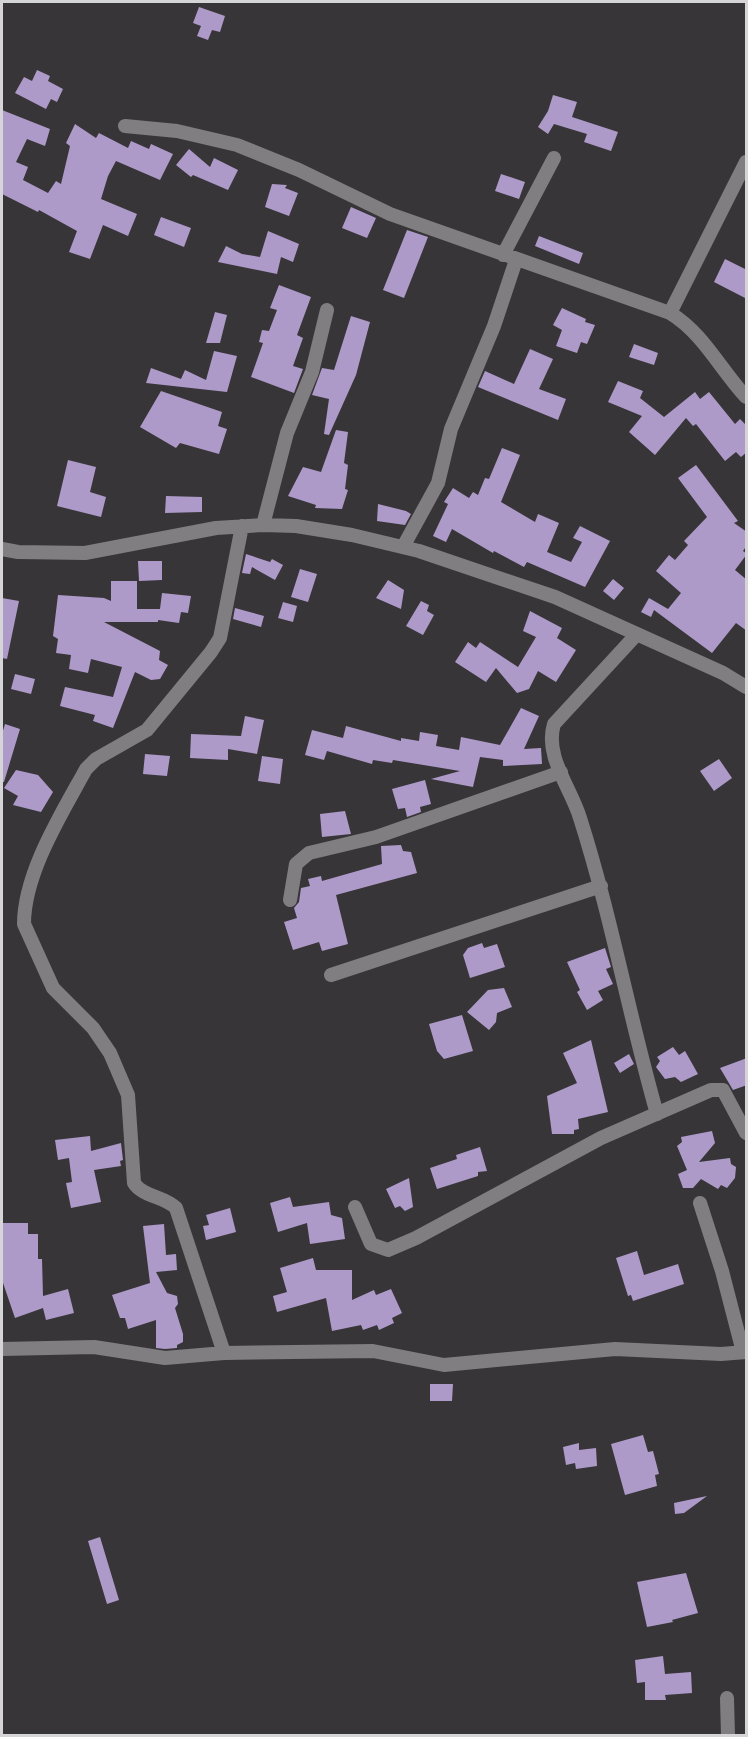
<svg xmlns="http://www.w3.org/2000/svg" width="748" height="1737" font-family="Literata,serif">
  <style>
    .building { fill: #ae9ac9 }
    .lines { fill: none; stroke-linecap: round; stroke-linejoin: round }
    .minor { stroke: #807e81; stroke-width: 14 }
  </style>
  <rect width="100%" height="100%" fill="#373538"/>
  <path class="building" d="M199 7 225 16 220 32 212 30 208 40 197 36 201 26 193 23Z
    M37 70 50 76 48 81 63 89 57 102 51 99 46 109 15 93 24 77 32 81Z
    M553 95 577 102 572 117 618 132 611 151 584 142 587 134 554 124 548 134 538 127 548 111Z
    M2 110 50 129 45 146 27 139 16 162 28 167 23 180 48 193 56 181 61 184 70 146 66 143 75 124 96 138 99 133 128 148 131 141 149 149 151 144 173 154 160 180 116 161 108 176 101 199 137 214 128 236 103 225 90 259 69 252 77 231 39 210 38 212 2 194Z
    M189 149 210 167 214 158 238 170 228 190 193 175 191 177 176 165Z
    M501 174 525 182 519 199 495 191Z
    M272 184 287 185 285 188 298 193 289 216 265 207Z
    M351 207 376 218 367 238 342 228Z
    M161 217 191 228 184 247 154 235Z
    M407 230 428 237 404 298 383 290Z
    M268 231 299 244 293 262 281 257 277 274 218 262 226 246 242 254 260 257Z
    M539 236 583 253 579 264 535 246Z
    M725 259 747 270V299L714 282Z
    M279 285 311 297 297 335 303 338 293 366 303 369 294 393 251 377 263 343 259 342 262 330 269 331 277 310 270 308Z
    M562 308 586 319 585 322 595 325 587 344 581 342 577 353 556 346 562 330 553 325Z
    M215 312 227 315 220 343H206Z
    M351 316 370 322 356 375 329 435 324 434 329 399 312 395 322 368 334 370Z
    M634 344 658 353 654 365 629 357Z
    M530 349 553 359 539 389 566 399 558 420 478 387 485 371 514 384Z
    M214 351 237 356 227 392 146 383 151 368 181 379 185 370 206 380Z
    M618 381 643 391 640 398 664 417 695 392 700 399 709 392 735 424 740 419 747 426V452L741 457 736 452 725 461 696 424 693 426 686 418 655 455 629 432 642 416 608 402Z
    M161 391 222 412 218 426 227 429 219 454 180 443 176 448 140 427Z
    M336 430 348 432 344 463 348 465 345 489 348 490 342 509 315 508 316 505 288 496 303 467 321 472Z
    M502 448 520 455 501 502 535 522 538 514 559 523 547 552 571 562 582 542 573 538 580 526 610 541 585 587 527 562 524 567 494 551 493 553 452 529 446 542 433 536 448 504 444 502 453 488 469 498 473 492 478 495 485 478 489 479Z
    M68 460 96 467 90 492 106 497 101 517 57 506Z
    M696 465 738 521 734 523 747 532V545L743 551 747 554 735 570 747 580V631L736 623 712 653 654 610 651 617 641 612 649 598 668 609 681 593 656 571 669 555 675 560 688 545 684 541 707 517 678 478Z
    M166 496 202 497V512L165 513Z
    M378 504 406 511 411 514 405 525 377 521Z
    M246 554 270 562 272 559 283 565 275 580 252 567 250 574 242 573Z
    M138 561H162V580L139 581Z
    M300 569 317 574 308 602 291 597Z
    M613 579 624 588 614 600 603 591Z
    M388 580 404 590 401 609 376 598Z
    M111 581H137V609H160L162 593 191 596 188 613 181 612 179 623 158 620V622H104L160 651 159 660 168 665 160 679 151 680 135 672 113 728 93 721 95 715 60 706 65 687 113 697 122 667 91 659 88 673 69 669 71 655 56 653 58 639 53 636 58 595 104 598 111 601Z
    M2 598 19 601 7 659 2 658Z
    M421 601 429 605 427 611 434 615 423 635 406 626Z
    M283 602 297 606 293 622 278 618Z
    M235 608 264 616 261 627 233 619Z
    M530 611 562 628 557 638 576 650 556 682 538 671 529 689 517 693 496 668 486 682 455 662 468 642 476 648 480 642 518 667 536 637 523 631Z
    M15 674 35 679 31 694 11 689Z
    M521 708 539 716 524 749 541 748 542 764 503 766V760L480 757 473 787 431 779 460 771 393 760 392 763 373 760 372 764 327 751 324 760 305 755 312 730 343 738 346 726 401 741V738L419 741 420 732 438 735 436 746 459 750 461 737 500 745Z
    M245 716 264 720 257 754 228 749V760L190 758 191 734 241 736Z
    M5 724 20 729 4 782H2V734Z
    M145 754 170 756 167 776 143 774Z
    M262 756 283 759 280 784 258 781Z
    M719 759 732 778 714 791 700 771Z
    M16 770 38 775 53 792 41 812 13 805 18 796 4 788Z
    M425 780 431 804 420 807 421 812 407 817 405 808 398 809 392 789Z
    M345 811 351 834 322 837 320 814Z
    M401 845 403 851 411 852 417 873 336 895 348 944 322 951 319 942 293 950 284 922 297 918 294 908 299 902 301 888 310 886 308 879 321 876 322 881 382 864 381 846Z
    M482 943 484 948 497 944 505 967 470 978 463 955 468 948Z
    M605 948 611 967 606 969 613 984 598 991 603 1000 587 1010 577 992 580 990 567 962Z
    M504 988 512 1007 497 1013 496 1022 489 1030 467 1012 488 990Z
    M462 1015 473 1051 444 1059 437 1051 429 1024Z
    M591 1040 608 1112 578 1119 579 1129 574 1130V1134H552L547 1096 577 1083 563 1053Z
    M673 1047 679 1055 685 1051 698 1074 681 1082 675 1077 665 1079 656 1067 660 1061 657 1057Z
    M629 1054 634 1064 620 1073 614 1063Z
    M747 1058V1085L733 1090 720 1068Z
    M712 1131 715 1143 699 1162 730 1158 731 1164 736 1167 735 1178 727 1188 721 1185 718 1189 701 1179 693 1188H683L678 1174 687 1170 677 1146 682 1142 681 1137Z
    M90 1136 91 1151 121 1143 123 1160 120 1161 121 1166 94 1170 101 1202 71 1208 66 1183 72 1182 69 1158 58 1160 55 1140Z
    M480 1147 487 1171 478 1172V1176L437 1189 430 1168 457 1159 456 1155Z
    M409 1178 413 1207 405 1211 400 1206 395 1208 386 1189Z
    M290 1197 293 1207 329 1202 331 1215 342 1218 345 1239 310 1244 307 1223 278 1232 270 1203Z
    M230 1208 236 1232 206 1240 203 1226 209 1225 206 1215Z
    M2 1223H28V1234H38V1259H42L43 1296 68 1289 74 1313 46 1320 43 1308 15 1318 2 1280Z
    M164 1224 166 1255 176 1254 177 1270 156 1272 167 1293 177 1296 178 1304 175 1308 183 1334V1342L177 1345V1348L165 1349 156 1348V1320L128 1329 125 1318H120L112 1295 150 1283 143 1226Z
    M637 1251 644 1275 678 1264 684 1284 633 1301 631 1295 628 1296 616 1258Z
    M313 1258 316 1270H352V1300L374 1290 376 1295 391 1289 402 1313 392 1318 394 1323 379 1330 377 1325 363 1330 361 1325 332 1331 326 1298 277 1312 273 1296 287 1292 280 1268Z
    M430 1384H453L452 1401H430Z
    M643 1435 648 1452 653 1451 659 1474 655 1475 657 1486 625 1495 611 1444Z
    M579 1443V1450L596 1448 597 1466 576 1469 575 1463 566 1465 563 1447Z
    M707 1496 684 1513 675 1514 674 1503Z
    M100 1537 119 1600 107 1604 88 1541Z
    M686 1573 698 1613 672 1620 673 1622 647 1627 637 1582Z
    M663 1656 665 1674 691 1672 692 1693 665 1695 666 1700H645V1682L637 1683 635 1660Z"/>
  <g class="lines">
    <path class="minor" d="M125 126 177 131 237 145 299 170 390 214 670 313C703 333 720 369 746 397
      M503 255 554 158
      M670 313 746 162
      M263 525 287 433 312 372 327 310
      M403 547 438 483 451 429 494 326 516 260
      M2 549 18 552 85 553 216 528 263 525 296 526 352 535 419 551 555 597 723 673 746 687
      M637 634 554 724C544 756 571 788 580 818 611 915 629 1016 657 1114
      M290 900 296 864 309 853 376 837 561 772
      M331 975 601 886
      M700 1203 722 1271 743 1352
      M355 1207 371 1244 388 1250 416 1238 601 1138 711 1090H723L746 1133
      M2 1349 94 1347 165 1358 224 1353 373 1351 444 1365 615 1349 721 1354 746 1352
      M224 1353 176 1208C164 1196 143 1197 134 1183L128 1095 110 1053 93 1028 53 988 24 924C24 873 62 813 86 769L96 759 147 730 211 652 220 638 242 526
      M727 1698 728 1736"/>
  </g>
  <rect width="748" height="1737" fill="none" stroke="#d5d4d6" stroke-width="6"/>
</svg>
